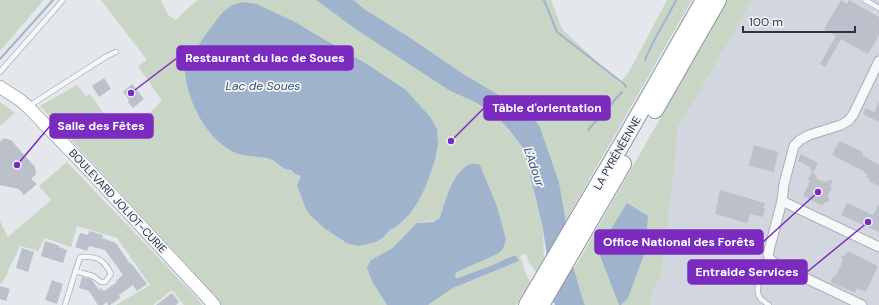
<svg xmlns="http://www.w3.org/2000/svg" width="879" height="305" font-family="'DM Sans',sans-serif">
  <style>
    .built { fill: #d2d6de }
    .green { fill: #c9d6c5; fill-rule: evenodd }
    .water { fill: #9fb4cc }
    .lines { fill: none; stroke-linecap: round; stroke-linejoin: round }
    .stream { stroke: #9fb4cc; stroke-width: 2 }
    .building { fill: #bbc0ca }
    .lane-casing { stroke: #a9aeb7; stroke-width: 6 }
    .street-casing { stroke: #a9aeb7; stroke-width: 11 }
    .secondary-casing { stroke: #a9aeb7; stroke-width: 14 }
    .highway-casing { stroke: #8b94a3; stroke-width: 18 }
    .lane { stroke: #f7f8fa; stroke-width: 4.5 }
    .street { stroke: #f7f8fa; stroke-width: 9 }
    .secondary { stroke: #fff; stroke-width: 12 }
    .highway { stroke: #fff; stroke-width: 16 }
    .labels { text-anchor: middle; stroke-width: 3.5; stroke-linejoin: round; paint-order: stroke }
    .street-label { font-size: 11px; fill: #2b3445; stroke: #f4f6f9 }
    .water-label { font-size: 12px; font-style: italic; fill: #34527a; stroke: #f4f6f9 }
    .leader { fill: none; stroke: #7b2cbf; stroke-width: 1.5 }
    .callout-dot { fill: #7b2cbf; stroke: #f4f6f9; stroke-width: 1.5 }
    .callout { fill: #7b2cbf; stroke: #7b2cbf; stroke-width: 1.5 }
    .callout-label { font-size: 12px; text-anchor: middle; font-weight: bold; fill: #fff }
  </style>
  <rect width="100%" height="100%" fill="#e4e7ec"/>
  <path class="built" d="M752 0H879V305H650L652 294 661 276 676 153 678 126 681 123 736 29Z"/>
  <path class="green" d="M0 0H44L0 51Z
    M101 0H161L169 16 176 20 197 0H316L354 28 450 91 475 102 496 115 523 148 537 203 543 229 544 258 536 272 529 263 526 254 520 256 525 271 530 282 516 305H428L453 288 519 261 510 257 493 265 458 278H456L455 274 457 272 501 251 503 249 506 239 497 206 480 165 448 194 440 218C433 224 423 219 417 224 400 237 392 253 371 260L373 283 387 305H218L190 268 40 106 77 85 86 96 90 94 115 129 126 120 136 126 162 101 138 66 147 60ZM242 2 257 4 310 30 367 64 406 90 434 123 438 138 435 160 416 205 410 214 396 227 390 230 386 235 358 246 343 242 317 222 305 207 298 188 297 185 300 178C296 171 287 170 280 166 276 164 273 160 270 159 258 156 245 157 233 151 204 138 189 103 185 73 184 68 186 63 186 58L194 53 203 38Z
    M354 0H551L562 29 620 83 630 70 667 0H692L565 222 559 182 542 132 528 112 465 75 406 35 364 9Z
    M728 0H752L736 29 681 123 678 126 676 153 661 276 652 294 650 305H621L628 298 598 252 619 305H585L582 297 574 269Z
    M0 102 15 113 0 126Z
    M67 162 197 298 202 305H184L172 290 153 305H116L150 285 117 238 77 226 71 247 45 238 38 251 20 246 2 284 0 283V221L8 237 51 200 39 186Z"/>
  <path class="water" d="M316 0H354L364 9 406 35 465 75 528 112 540 127 559 182 574 269 582 297 585 305H555L553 299 543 229 537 203 523 148 509 130 496 115 475 102 450 91 354 28Z
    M242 2 257 4 295 22 367 64 406 90 431 118 437 129 438 144 435 160 425 188 416 205 410 214 396 227 390 230 384 237 376 242 358 246 346 243 324 228 310 215 305 207 298 188 297 185 300 178V176L295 174 291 170C282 170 277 162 270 159 259 156 247 157 236 153 207 141 188 103 185 73 184 68 186 63 186 58L194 53 203 38 222 13 232 5Z
    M470 164H477L480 165 497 206 506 239 503 249 499 253 457 272 455 274 456 278H458L493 265 510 257 516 256 519 261 453 288 428 305H387L373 283 367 268 371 260 391 249 417 223 433 222 440 218C446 199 452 173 470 164Z
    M627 203 648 216 645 252 628 298 621 305H619L598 251Z"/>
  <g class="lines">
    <path class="stream" d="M544 0 557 32 624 84 626 87
      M0 59 53 0
      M645 60C653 39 666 21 676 0
      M588 130 622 92"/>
  </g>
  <path class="building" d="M841 0 847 4 849 0 879 17V35L868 54 841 39 825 67 820 64 836 36 824 29Z
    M104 78 111 89 99 97 92 86Z
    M132 84 144 99 133 108 128 102 129 100 123 92Z
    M879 102V122L863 114 866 108 874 112Z
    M4 138 11 140 35 167 36 174 31 179 37 184 24 195 19 189 0 185V142Z
    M839 141 863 152 862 155 879 165V186L869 181 870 179 866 177 867 174 864 173 865 172 832 155Z
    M754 145 778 152 774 172 749 166Z
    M801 154 818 163 813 173 816 175 817 179 825 182 833 179 830 187 832 188 828 196 830 201 824 203 823 206 803 196 810 181 808 180 812 172 810 167 798 161Z
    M720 190 765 203 763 208 765 209 763 217 750 214 747 223 715 214Z
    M847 203 873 215 879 204V232L841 215Z
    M89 231 103 235 102 238 116 243 130 264 131 263 147 284 137 291 133 285 119 295 120 298 110 305H108L107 302 103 305H98L89 291 79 288 82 277 91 279 99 290 101 288 104 291 117 282 116 281 123 275 105 250 89 246 87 251 75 247 80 233 88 235Z
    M45 241 60 246 59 247 67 250 63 263 41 256Z
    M22 248 34 252 28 272 16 268Z
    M848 251 878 266 866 292 857 288 855 293 830 282 833 276 835 277 843 261 841 256 846 255Z
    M52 280 63 284 57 304 45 300Z
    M0 286 10 289 6 301 0 299Z
    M172 293 179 302 176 305H156Z"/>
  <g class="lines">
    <g class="lane-casing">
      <path id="lane" d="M865 0 879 8
        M0 72 63 0
        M29 106 107 56 116 52
        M65 305 80 257C96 256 104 259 111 274L105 282H101L93 276 75 271
        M769 305C766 303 763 301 761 299 752 289 764 268 769 258"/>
    </g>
    <g class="street-casing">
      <path id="street" d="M879 61 853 115 848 121 841 125 809 135 800 140 794 146 784 184 782 201 879 247
        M782 201 768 254 769 258 774 263 862 305"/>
    </g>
    <g class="secondary-casing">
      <path id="secondary" d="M0 87 20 100 28 107 89 170 207 297 214 305"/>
    </g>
    <g class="highway-casing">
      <path id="highway" d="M655 110 718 0
        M527 305 623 142 704 0
        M541 305 623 164"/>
    </g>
    <use href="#lane" class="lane"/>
    <use href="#street" class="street"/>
    <use href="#secondary" class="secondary"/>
    <use href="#highway" class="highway"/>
  </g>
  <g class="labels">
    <g class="street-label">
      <text transform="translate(617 153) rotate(-60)" y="4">LA PYRÉNÉENNE</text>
      <text transform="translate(118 201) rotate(47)" y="4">BOULEVARD JOLIOT-CURIE</text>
    </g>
    <g class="water-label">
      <text x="263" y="90">Lac de Soues</text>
      <text transform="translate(534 167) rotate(71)" y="4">L'Adour</text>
    </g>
  </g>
  <path class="leader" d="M131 93L177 58M451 141L484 108M17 165L50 126M818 192L763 242M868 222L807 272"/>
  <g class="callout-dot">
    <circle cx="131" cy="93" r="4"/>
    <circle cx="451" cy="141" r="4"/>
    <circle cx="17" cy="165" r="4"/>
    <circle cx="818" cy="192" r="4"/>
    <circle cx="868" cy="222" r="4"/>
  </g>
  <g class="callout">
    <rect x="177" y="46" width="176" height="24" rx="4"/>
    <rect x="484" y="96" width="126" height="24" rx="4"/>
    <rect x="50" y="114" width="103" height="24" rx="4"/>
    <rect x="595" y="230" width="168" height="24" rx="4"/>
    <rect x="688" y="260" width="119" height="24" rx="4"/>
  </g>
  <g class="callout-label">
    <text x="265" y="62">Restaurant du lac de Soues</text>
    <text x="547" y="112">Tâble d'orientation</text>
    <text x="101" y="130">Salle des Fêtes</text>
    <text x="679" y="246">Office National des Forêts</text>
    <text x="747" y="276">Entraide Services</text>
  </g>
  <path d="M743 26v6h112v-6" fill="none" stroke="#2b3445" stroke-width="2"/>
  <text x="749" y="26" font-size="12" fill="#2b3445" stroke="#f4f6f9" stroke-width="3" paint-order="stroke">100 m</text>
</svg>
